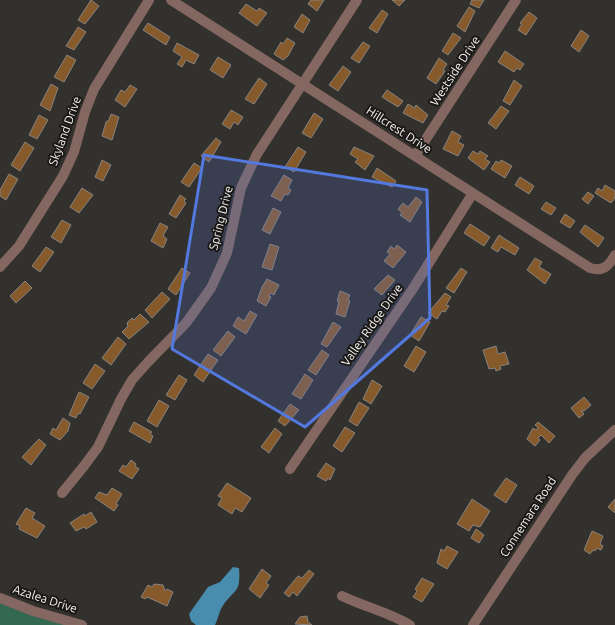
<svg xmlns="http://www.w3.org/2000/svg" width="615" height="625" font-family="Ubuntu,sans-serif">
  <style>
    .green { fill: #336851 }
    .water { fill: #488dad }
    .building { fill: #875a2c; stroke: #878380 }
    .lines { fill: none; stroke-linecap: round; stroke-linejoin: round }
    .minor { stroke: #836760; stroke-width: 10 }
    .marked { fill: #5378de; fill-opacity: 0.2; stroke: #5378de; stroke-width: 3; stroke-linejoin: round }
    .labels { text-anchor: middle; stroke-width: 4; stroke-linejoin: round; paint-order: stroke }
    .street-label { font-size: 12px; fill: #f6f4f2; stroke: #1a1917 }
  </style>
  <rect width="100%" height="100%" fill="#33312d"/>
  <path class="green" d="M0 599 71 625H0Z"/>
  <path class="water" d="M233 567 239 568C241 595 234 588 222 607 219 612 218 619 215 625H196L191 621 189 614 208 587 220 582Z"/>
  <path class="building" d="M91 0 99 6 85 24 78 20Z
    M311 0H324L317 11 308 4Z
    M392 0H405L399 6Z
    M472 0H484L479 8 470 4Z
    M246 4 257 11 259 8 267 13 257 26 239 13Z
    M469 7 475 11 465 32 457 26Z
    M382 10 388 14 377 33 369 28Z
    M529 12 537 18 526 35 518 30 522 24 520 23Z
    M302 14 310 20 303 33 294 27Z
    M148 23 170 37 166 45 143 30Z
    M78 27 86 32 74 50 66 46Z
    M581 30 589 36 579 52 571 46Z
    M453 33 461 38 448 55 442 51Z
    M287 38 295 43 288 56 283 60 274 54 281 42 283 44Z
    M363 42 370 46 359 63 351 58Z
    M177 43 199 55 194 64 186 60 182 67 177 64 182 57 173 51Z
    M505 51 524 64 520 70 517 68 514 72 498 62Z
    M67 55 76 60 64 82 54 77Z
    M218 57 231 65 223 78 210 70Z
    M439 58 447 64 443 70 445 71 436 84 427 78Z
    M343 66 351 72 338 91 329 85Z
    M259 78 267 84 254 104 245 99Z
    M514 80 522 86 510 105 503 101Z
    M51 84 58 88 50 111 40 105Z
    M130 85 137 89 125 107 115 100 121 90 125 92Z
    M387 90 403 101 398 107 382 97Z
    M408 104 415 108 416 105 428 115 423 123 403 113Z
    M501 106 509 111 496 129 488 123Z
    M231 110 243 117 238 125 234 122 230 129 222 124Z
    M314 113 323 119 311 138 302 133Z
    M111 114 119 117 112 140 102 136 106 122 109 120Z
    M39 115 48 120 37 139 29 135Z
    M452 131 461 136 458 142 464 145 458 156 443 149Z
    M216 138 221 142 209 162 201 156Z
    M25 142 34 148 20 171 11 165Z
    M298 147 306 152 294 172 285 167Z
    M354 147 374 156 365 170 355 162 358 159 350 154Z
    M473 151 478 154 480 151 488 156 485 159 490 162 484 170 468 158Z
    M102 160 111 165 103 181 95 177Z
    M501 160 512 166 505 178 491 169 496 161 499 163Z
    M194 163 202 168 189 187 181 182Z
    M377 168 396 181 392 187 372 177Z
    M9 174 18 179 6 200 0 196V190Z
    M284 175 292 180 288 188 291 190 288 195 285 194 281 201 271 196Z
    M520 177 534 186 529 194 515 185Z
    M605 185 615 191V198L611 203 595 193 598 188 602 191Z
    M82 188 93 195 79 213 70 207Z
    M588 192 594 196 588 204 582 199Z
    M180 195 186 199 184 201 186 203 176 218 169 214Z
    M416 197 422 202 410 222 400 215 402 213 398 209 403 203 408 207Z
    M546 202 556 208 551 215 541 209Z
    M273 208 281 212 270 234 262 230Z
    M565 214 575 221 570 228 560 222Z
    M62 220 71 225 61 243 51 237Z
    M160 223 168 227 163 236 167 239 163 248 151 241Z
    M470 224 490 237 484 246 464 233Z
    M585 225 604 238 598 247 580 232Z
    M499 235 519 248 515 255 501 247 498 252 491 248Z
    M270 244 279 247 272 270 262 267Z
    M397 245 406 252 393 268 384 261 390 254 387 252 391 246 394 249Z
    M46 247 54 252 40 272 32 266Z
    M535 258 542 262 539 267 551 274 545 284 527 270Z
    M182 268 190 273 176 295 168 289Z
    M461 268 467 272 454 293 446 288Z
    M388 275 395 280 382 295 374 289Z
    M267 279 279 285 274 295 271 293 269 296 271 297 266 306 257 301 262 287Z
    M25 281 32 288 16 303 10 296Z
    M340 291 350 295 348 300 350 301 345 317 336 314 339 301H337Z
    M162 292 170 299 152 318 145 310Z
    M445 293 451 297 446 305 449 306 445 312 442 311 437 319 428 313Z
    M250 311 257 315 246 334 233 326 238 317 244 321Z
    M140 314 149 322 129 339 122 332 128 326 127 323 132 318 134 320Z
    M421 317 430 322 419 341 410 335Z
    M333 322 341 327 327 347 321 344Z
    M228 331 235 337 221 356 213 350Z
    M118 337 126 344 111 365 102 358Z
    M416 346 426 352 414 372 404 366Z
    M496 346 498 354 505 352 509 364 500 366 501 369 496 371 495 368 489 369 483 350Z
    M322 350 329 355 316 375 308 370Z
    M208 354 218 360 203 382 194 375Z
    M95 364 105 371 92 389 83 383Z
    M305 374 313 380 301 399 292 394Z
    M179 375 187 380 175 400 166 395Z
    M372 380 382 386 371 404 363 399Z
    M79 392 89 397 80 414 78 413 76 418 69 415Z
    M584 397 591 405 584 411H581L584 414 579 418 571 408Z
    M159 400 169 406 157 427 147 421Z
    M359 402 369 408 357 426 349 421Z
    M290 404 299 410 285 426 278 421Z
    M63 418 70 423 68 431 60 440 50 434 53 428 56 430Z
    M134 422 152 432 150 434 153 436 150 443 129 431Z
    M538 422 555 436 549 443 541 435 538 438 540 440 535 446 527 439 533 428 536 430 538 428 535 425Z
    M345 427 355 433 342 452 333 446Z
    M275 428 282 434 269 453 261 447Z
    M39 439 46 445 31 465 22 457Z
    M131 460 136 464 135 466 139 469 132 479 119 471 123 465 126 467Z
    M326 463 335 469 330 480 328 478 326 481 317 476Z
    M506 478 517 485 506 503 494 495Z
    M227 483 251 498 242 512 235 508 232 514 218 505 222 498 218 496Z
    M112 488 122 494 116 504 118 505 114 511 95 498 99 492 107 495Z
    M472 499 490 511 480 527 473 525 469 531 457 524Z
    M615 499V513L608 507Z
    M26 508 35 513 32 518 45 526 37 538 19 529 20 526 16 524Z
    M91 512 97 522 86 529 84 527 76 531 70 523 84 514 85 516Z
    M476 529 484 535 479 543 471 538Z
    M592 531 603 536 600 544 603 546 601 550 597 548 595 551 593 550 590 554 584 550Z
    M447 546 458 552 447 569 437 563 441 549 444 551Z
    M262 569 271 576 266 583 269 585 260 598 249 589Z
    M309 570 314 574 297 596 293 592 289 597 284 593 298 576 302 578Z
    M422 578 434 584 422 602 413 597 417 591 415 589Z
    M154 584 163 585 165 591 167 589 173 592 167 606 147 597 145 599 141 597 148 585 152 587Z
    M307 616 308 622 312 625 295 624 300 617Z"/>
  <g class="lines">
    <path class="minor" d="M171 0 590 268C603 272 609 266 615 255
      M415 156 516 0
      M0 267 19 246 63 176 74 152 85 112 94 89 149 0
      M290 469 412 290 473 193
      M62 493 84 466 98 447 121 399 132 380 148 362 186 323 211 288 227 253 241 188 257 154 357 0
      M342 596C365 607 388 612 410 625
      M0 598 33 611 82 625
      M473 625 572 475 585 458 615 430"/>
  </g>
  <path class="marked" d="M204 155 427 190 430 318 305 427 172 349Z"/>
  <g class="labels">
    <g class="street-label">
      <text transform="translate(455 71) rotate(-57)" y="4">Westside Drive</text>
      <text transform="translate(399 130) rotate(33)" y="4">Hillcrest Drive</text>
      <text transform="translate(65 131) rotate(-70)" y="4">Skyland Drive</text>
      <text transform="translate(221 218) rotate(-76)" y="4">Spring Drive</text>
      <text transform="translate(372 325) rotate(-55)" y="4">Valley Ridge Drive</text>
      <text transform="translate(528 517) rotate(-57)" y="4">Connemara Road</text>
      <text transform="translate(45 599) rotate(18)" y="4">Azalea Drive</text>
    </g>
  </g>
</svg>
